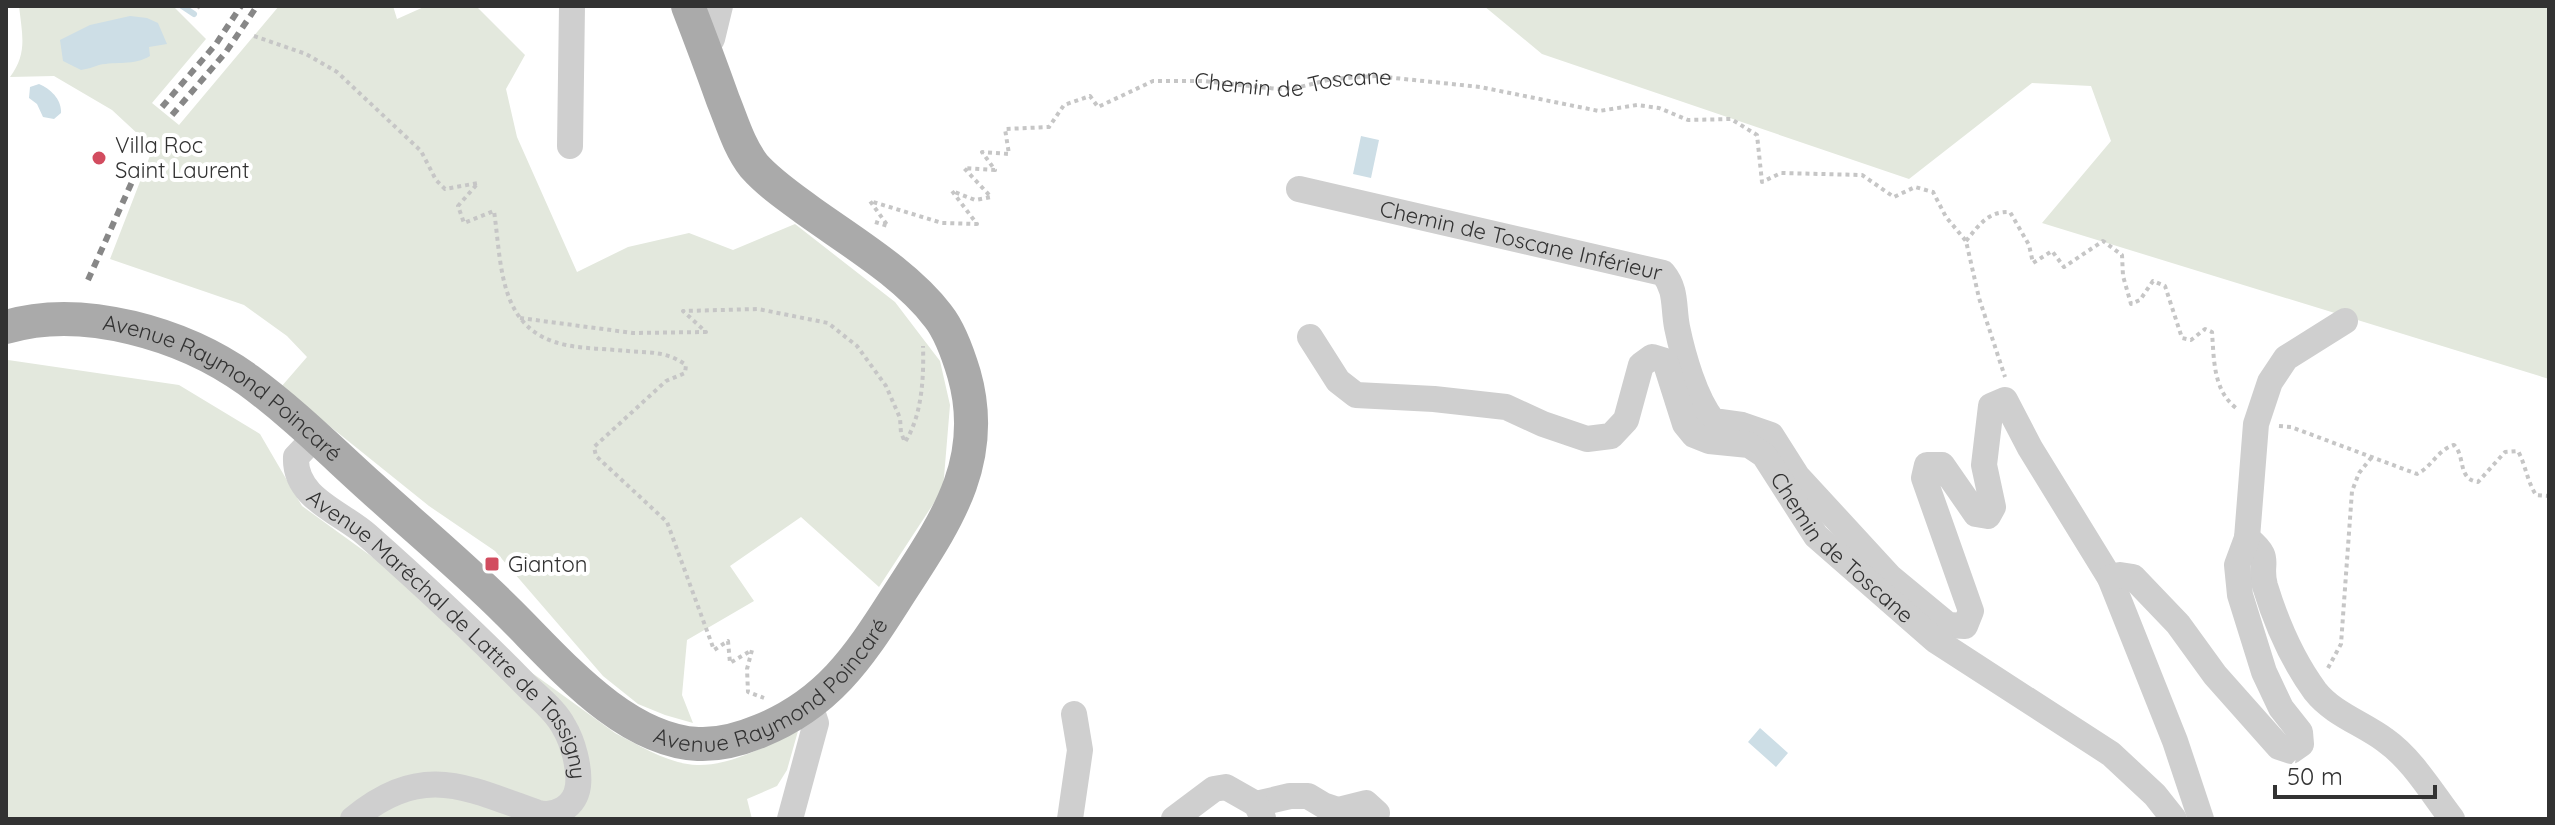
<svg xmlns="http://www.w3.org/2000/svg" width="2555" height="825" font-family="Quicksand,sans-serif">
  <style>
    .green { fill: #e3e8dd }
    .water { fill: #cddee6 }
    .lines { fill: none; stroke-linecap: round; stroke-linejoin: round }
    .stream { stroke: #cddee6; stroke-width: 6 }
    .path { stroke: #c6c6c6; stroke-width: 4; stroke-dasharray: 4 4; stroke-linecap: butt }
    .minor { stroke: #cfcfcf; stroke-width: 26 }
    .major { stroke: #aaa; stroke-width: 34 }
    .rail { stroke: #878787; stroke-width: 6; stroke-dasharray: 8 6; stroke-linecap: butt }
    .poi-dot { fill: #d24c5f; stroke: #fff; stroke-width: 3 }
    .labels { text-anchor: middle; stroke-width: 8; stroke-linejoin: round; paint-order: stroke }
    .street-label { font-size: 22px; fill: #323232; stroke: #fff }
    .poi-label { font-size: 22px; fill: #323232; stroke: #fff; text-anchor: start }
  </style>
  <rect width="100%" height="100%" fill="#fff"/>
  <path class="green" d="M19 6H173L206 39 152 103 179 125 279 6H393L397 19 426 6H476L525 55 506 89 517 137 577 272 628 247 689 233 733 250 795 224 895 302 940 361 950 405 943 489 879 587 801 517 730 566 754 601 687 640 682 695 693 723 665 715 638 704 603 676 495 551 429 506 281 387 307 357 287 336 244 305 110 259 153 148 112 110 54 76 10 77C28 53 22 34 19 6Z
    M1484 6H2549V379L2042 223 2111 141 2091 86 2032 83 1909 179 1542 54Z
    M8 360 179 385 260 434 302 506 615 733C640 746 669 764 697 765 732 766 767 745 798 731L787 770 777 786 747 799 752 819H6V361Z"/>
  <path class="water" d="M130 16 147 18 158 23 167 44 149 47 150 56C134 66 116 61 99 65 93 67 88 69 81 70L63 61 60 40 90 25Z
    M39 84C51 89 62 100 61 113L54 119 43 117 37 104 29 98 30 87Z
    M1361 136 1379 140 1371 178 1353 174Z
    M1760 728 1788 753 1776 767 1748 742Z"/>
  <g class="lines">
    <path class="stream" d="M182 6 194 14"/>
    <g class="path">
      <path d="M198 6 200 8"/>
      <path d="M254 36 306 54 337 72 421 151 436 180 445 189 478 183 458 206 464 223 494 211C502 266 498 331 566 345 586 349 608 349 628 351 652 353 666 351 686 365L685 373 666 381 594 447 596 456 667 522 714 650 728 641 730 663 752 650 747 669 748 692 764 698"/>
      <path id="s1" d="M875 222 888 226 870 201 942 223 977 224 952 191 975 200 991 197 964 168 995 170 982 152 1009 154 1005 129 1049 127 1064 105 1090 96 1098 107 1153 81H1203L1278 89 1296 88 1332 79 1376 76 1480 87 1599 111 1637 105 1659 108 1688 120 1731 119 1757 135 1762 182 1781 173 1862 175 1894 197 1915 187 1933 192 1946 217 1966 241 1979 298 2005 377"/>
      <path d="M1966 241C1979 225 1988 211 2010 212L2029 245 2033 263 2052 251 2064 267 2103 241 2122 255 2123 276 2131 304 2140 300 2153 281 2165 286 2182 338 2191 340 2205 329 2212 332C2214 359 2213 390 2236 408"/>
      <path d="M520 318 633 333 706 332 683 311 758 309 828 323 857 346 886 386 900 418 901 433 905 442C922 416 924 377 923 346"/>
      <path d="M2279 426 2291 427 2417 474C2432 467 2437 450 2454 445 2466 457 2457 479 2478 482L2505 452 2518 451C2526 466 2527 481 2536 495L2549 496"/>
      <path d="M2328 668 2341 644 2352 491 2359 473 2371 458"/>
    </g>
    <g class="minor">
      <path d="M703 47 712 39 720 6"/>
      <path d="M570 146 572 6"/>
      <path id="s2" d="M1299 189 1663 273C1677 290 1673 306 1677 327 1683 356 1695 398 1713 421L1742 425 1771 435 1797 476 1890 577 1948 625 1965 626 1971 611 1924 478 1927 465H1942L1976 514 1988 516 1993 507 1984 465 1991 406 2005 400 2030 448 2110 578 2175 741 2201 819"/>
      <path id="s3" d="M1310 337 1338 381 1356 395 1434 399 1506 407 1543 424 1587 439 1611 436 1626 420 1641 365 1652 357 1665 361 1685 424 1694 435 1709 441 1749 445 1764 455 1816 536 1935 640 2111 754 2155 795 2174 819"/>
      <path id="s4" d="M315 437 296 457C294 498 341 512 367 535 420 582 473 631 523 682 536 696 555 709 564 727 573 742 580 768 578 786 575 807 556 817 538 813 463 786 422 763 353 819"/>
      <path d="M2247 538C2274 560 2258 561 2265 586 2276 622 2293 661 2315 691 2333 714 2362 723 2385 740 2412 759 2432 793 2452 819"/>
      <path d="M2110 578 2120 575 2133 577 2178 624 2215 675 2279 747 2291 751 2301 744 2300 732 2281 708 2264 672 2240 595 2237 565 2247 538 2256 424 2270 382 2286 358 2345 321"/>
      <path d="M1256 804 1290 796H1308L1323 805 1338 810 1366 803 1377 813"/>
      <path d="M790 819 816 723 810 705"/>
      <path d="M1070 819 1080 750 1074 714"/>
      <path d="M1174 819 1214 789 1226 787 1256 804 1263 818"/>
    </g>
    <path class="major" id="s5" d="M6 327C83 304 184 334 248 380 292 412 332 452 372 488 417 529 464 568 507 611 557 660 622 740 698 744 719 745 741 739 760 731 827 704 858 658 895 600 941 528 990 465 964 374 958 354 950 331 938 316 907 275 852 242 810 212 791 198 770 184 754 166 739 147 732 122 723 100 712 69 700 37 688 6"/>
    <path class="rail" d="M162 107 216 44 241 6
      M172 115 226 52 257 6
      M88 280 140 164"/>
  </g>
  <g class="poi-dot">
    <circle cx="99" cy="158" r="8"/>
    <rect x="484" y="556" width="16" height="16" rx="4"/>
  </g>
  <g class="labels">
    <g class="street-label">
      <text dy="8" stroke="none"><textPath href="#s1" startOffset="696">Chemin de Toscane</textPath></text>
      <text dy="8" stroke="none"><textPath href="#s2" startOffset="228">Chemin de Toscane Inférieur</textPath></text>
      <text dy="8" stroke="none"><textPath href="#s5" startOffset="236">Avenue Raymond Poincaré</textPath></text>
      <text dy="8" stroke="none"><textPath href="#s3" startOffset="720">Chemin de Toscane</textPath></text>
      <text dy="8" stroke="none"><textPath href="#s4" startOffset="268">Avenue Maréchal de Lattre de Tassigny</textPath></text>
      <text dy="8" stroke="none"><textPath href="#s5" startOffset="934">Avenue Raymond Poincaré</textPath></text>
    </g>
    <g class="poi-label">
      <text x="115" y="153">Villa Roc<tspan x="115" dy="25">Saint Laurent</tspan></text>
      <text x="508" y="572">Gianton</text>
    </g>
  </g>
  <rect width="2555" height="825" fill="none" stroke="#323232" stroke-width="16"/>
  <path d="M2275 785v12h160v-12" fill="none" stroke="#323232" stroke-width="4"/>
  <text x="2287" y="785" font-size="24" fill="#323232" stroke="#ffffff" stroke-width="6" paint-order="stroke">50 m</text>
</svg>
